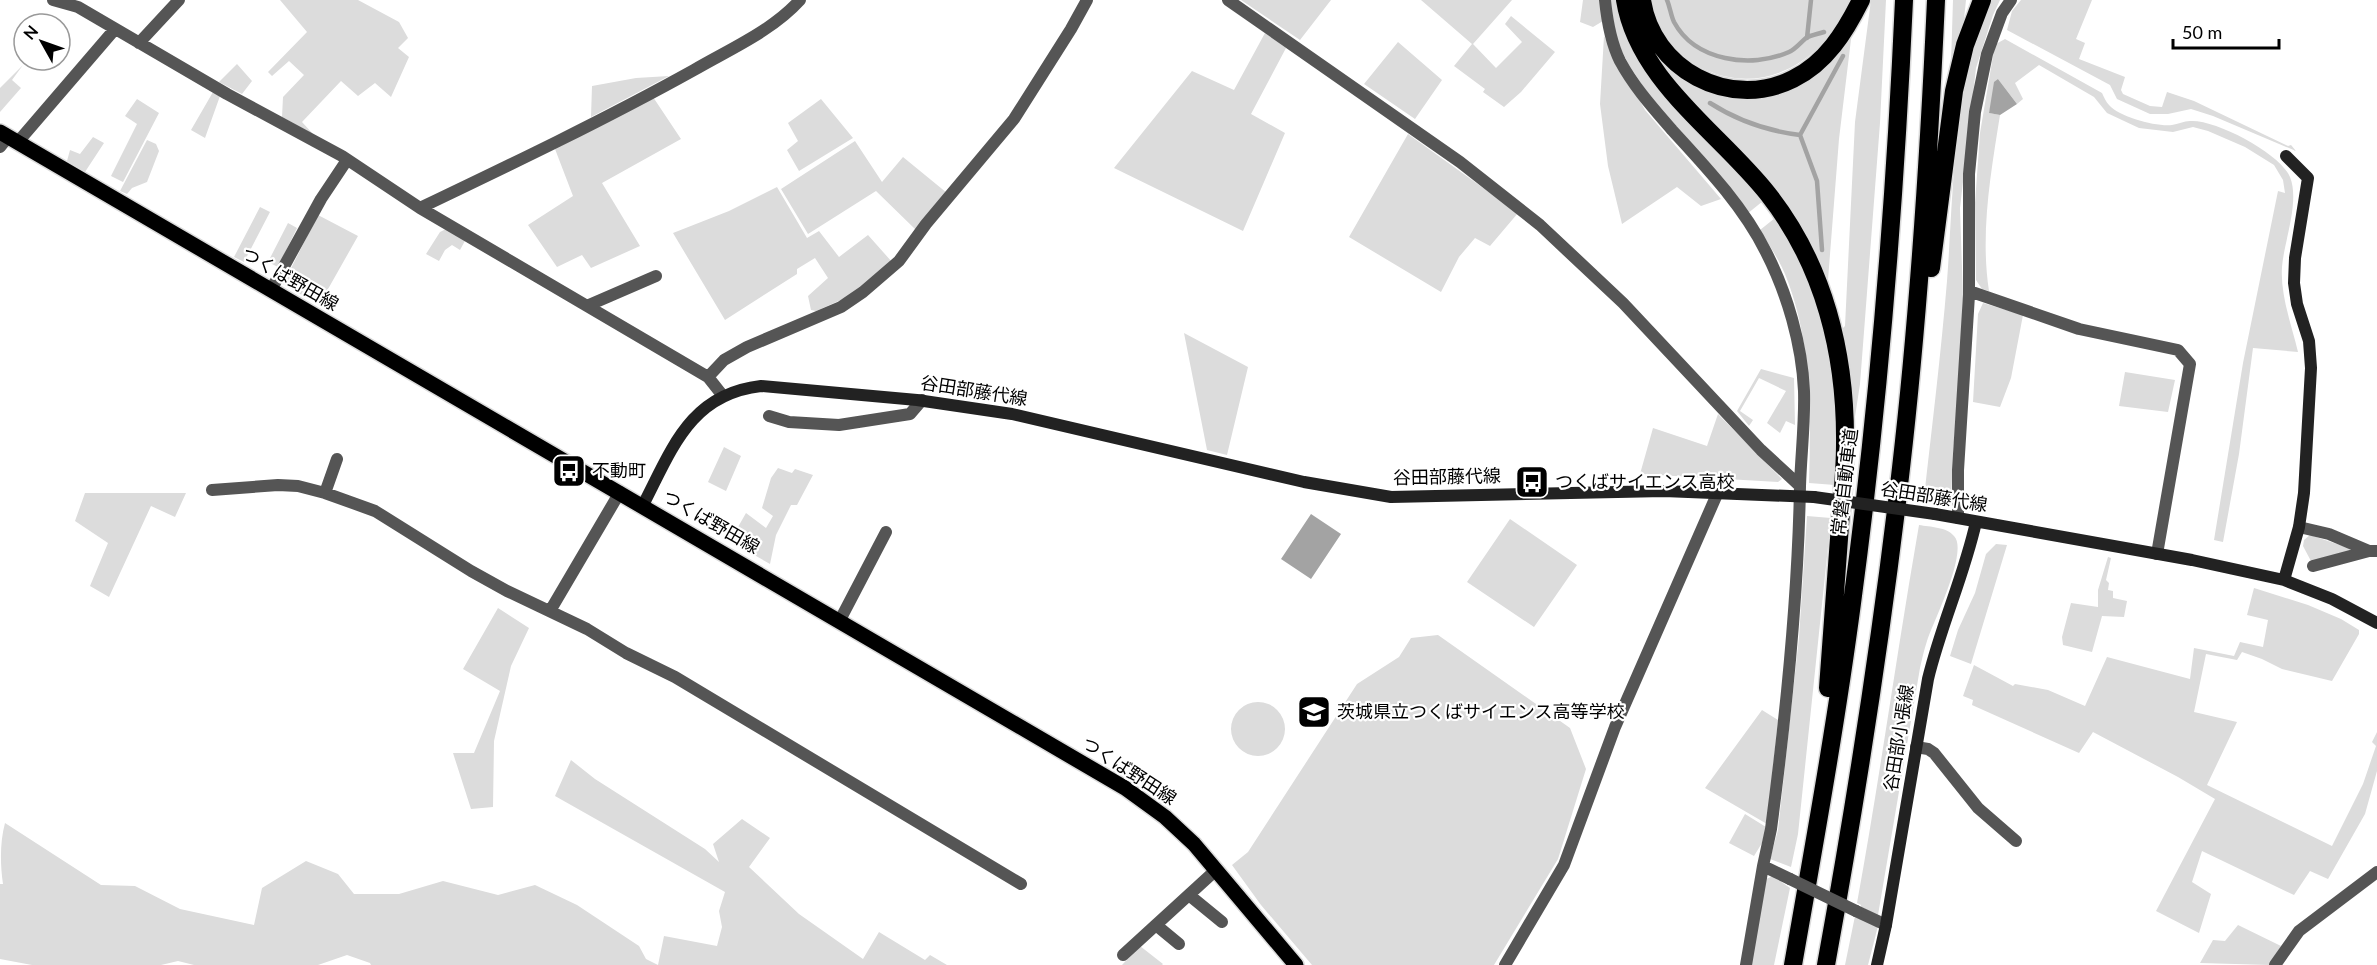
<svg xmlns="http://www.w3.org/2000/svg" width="2377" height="965" font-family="Lato,'Noto Sans JP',sans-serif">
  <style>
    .green { fill: #dcdcdc }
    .water { fill: #a3a3a3 }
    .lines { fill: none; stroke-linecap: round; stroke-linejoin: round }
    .stream { stroke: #a3a3a3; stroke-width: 4.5 }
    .primary-casing { stroke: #dbdbdb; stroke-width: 18 }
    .highway-casing { stroke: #dbdbdb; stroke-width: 21 }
    .street { stroke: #555; stroke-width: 12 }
    .secondary { stroke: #222; stroke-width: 12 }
    .primary { stroke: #000; stroke-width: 15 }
    .highway { stroke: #000; stroke-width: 18 }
    .street-bridge { stroke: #555; stroke-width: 12 }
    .secondary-bridge { stroke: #222; stroke-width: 12 }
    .labels { text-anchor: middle; stroke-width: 4.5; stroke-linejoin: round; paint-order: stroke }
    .street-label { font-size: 18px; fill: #000; stroke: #fff }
    .poi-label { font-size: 18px; fill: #000; stroke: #fff; text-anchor: start }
  </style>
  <rect width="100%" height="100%" fill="#fff"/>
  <path class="green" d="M280 0H358L399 22 408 38 398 48 409 57 391 97 375 83 358 96 341 81 302 122 313 134 282 117 283 97 304 75 289 61 272 76 268 72 307 32Z
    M1241 0H1331L1300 40Z
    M1421 0H1512L1473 44 1496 68 1522 42 1505 24 1511 16 1555 52 1521 92 1504 107 1483 92 1485 89 1454 66 1472 44Z
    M1583 0H1601L1603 21 1593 27 1580 22Z
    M1611 0H1616C1620 20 1626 42 1638 60 1673 112 1723 152 1763 201L1747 214 1647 92 1629 65 1615 37Z
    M1651 0H1850C1827 58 1767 97 1706 70 1691 64 1675 53 1666 39 1658 28 1655 13 1651 0Z
    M1871 0H1886L1880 123 1860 384 1851 443 1841 330 1845 326 1855 122Z
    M1953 0H1966L1963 29 1951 63Z
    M1992 0H2000L1993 15 1976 68 1960 208 1963 298 1959 388 1953 452 1951 503 1924 498C1932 426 1941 354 1947 281 1954 190 1952 84 1992 0Z
    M2021 0H2092L2076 39 2085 43 2079 59 2125 77 2121 90 2123 94 2150 106 2162 107 2167 92 2194 101 2288 146 2291 145 2296 151 2213 116 2191 109 2168 114H2150L2117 99 2110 85 2007 30 2012 11Z
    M1852 31 1839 139 1828 280C1803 224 1778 191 1737 147 1708 115 1675 86 1652 49L1760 95Z
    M1265 33 1286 48 1251 114 1285 133 1243 231 1114 168 1192 71 1234 90Z
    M1604 36 1645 110 1721 199 1701 206 1677 187 1622 224 1608 166 1600 104Z
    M2005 39 2102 93C2104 97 2106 102 2109 105 2119 117 2157 127 2172 125 2178 124 2184 121 2190 121 2216 119 2281 154 2290 177 2300 202 2284 241 2282 267 2280 295 2292 326 2298 352L2253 348 2239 454 2223 542 2214 540 2243 363 2278 191 2285 193 2283 180 2274 165 2245 147 2208 131 2193 127 2173 132 2139 128 2107 113 2094 97 2039 65 2015 83 2023 99 2017 104 1998 79 1989 113 2000 115C1991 172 1980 233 1989 291L1982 289 1976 280 1975 203 1980 133 1993 56 1996 44Z
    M1398 42 1442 80 1415 119 1364 84Z
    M237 64 252 81 242 94 219 82Z
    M23 65 12 80 21 88 0 112V88Z
    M669 76 591 117 592 86 636 78Z
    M213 92 220 96 205 138 191 130Z
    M653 97 681 139 602 183 640 246 591 268 582 255 557 267 528 225 573 196 555 149Z
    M137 99 159 113 123 182 111 176 137 124 125 116Z
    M821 99 853 138 799 171 787 150 798 141 788 123Z
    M1408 134 1518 213 1490 246 1475 238 1459 257 1441 292 1349 237Z
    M93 137 104 143 85 172 67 161 70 150 80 154Z
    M147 140 156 144 159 151 147 182 132 188 127 194 120 191Z
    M855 141 882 182 903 157 947 193 916 230 876 191 808 234 781 189Z
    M777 187 807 238 819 231 839 257 868 235 892 262 852 295 816 311 811 310 808 296 828 278 815 258 797 269V274L725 320 673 233 729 211Z
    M260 207 270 212 244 262 234 257Z
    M318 215 358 236 319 305 283 284Z
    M1775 218 1806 267 1830 348 1837 406 1835 485 1809 483C1811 412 1812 341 1785 274 1779 259 1768 244 1760 230Z
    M288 223 297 228 278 267 268 262Z
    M446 229 466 239 460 250 452 245 445 250 439 261 426 254 440 232Z
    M1983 303 2023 315 2011 378 2000 407 1973 402 1978 314Z
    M1184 333 1248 367 1227 455 1207 450Z
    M1761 369 1794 378 1795 425 1786 421 1780 433 1767 423 1786 391 1759 378 1740 411 1753 420 1749 426 1737 411Z
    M2125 372 2175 380 2168 412 2119 406Z
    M1718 414 1782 479 1778 482 1640 474 1653 428 1707 446Z
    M724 447 741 456 726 491 708 482Z
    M778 468 792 473 795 469 813 475 797 505H791L776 535 770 564 730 541 746 513 766 528 773 516 762 508 771 478Z
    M85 493H186L175 517 151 506 109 597 90 586 108 543 75 521Z
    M1807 516 1831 518 1798 834 1791 867 1770 859 1778 830 1799 637Z
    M1510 519 1577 565 1534 627 1467 582Z
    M1919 525C1930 527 1947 527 1954 536 1969 551 1933 622 1927 641 1924 650 1922 659 1920 668L1878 915 1861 907V905L1857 903C1880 777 1897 651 1919 525Z
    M2310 535 2355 550 2312 563 2303 546 2304 540Z
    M1996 544 2007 545 1971 664 1950 656 1958 630 1975 593 1986 554Z
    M2108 557 2111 558 2106 580 2109 583 2108 590 2113 591V598L2127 601 2124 617 2102 616 2092 652 2063 645 2062 637 2071 603 2098 607V590Z
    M2254 588 2308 605 2341 619 2359 630V634L2332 681 2282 669 2262 659 2242 652 2237 660 2206 654 2194 712 2237 722 2207 785 2332 846 2363 784 2376 746 2372 742 2377 732V771L2365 814 2328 879 2310 871 2294 895 2202 851 2192 882 2211 894 2199 933 2156 911 2215 799 2178 777 2093 732 2079 753 1972 705 1973 700 1963 696 1974 665 2013 686 2015 684 2048 690 2085 706 2107 657 2190 679 2194 648 2234 656 2240 642 2263 647 2268 620 2247 615Z
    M498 608 529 628 511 666 494 741 493 807 471 809 453 753H474L500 691 463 669Z
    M1438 635 1570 728 1586 769 1558 859 1494 965H1312L1261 905 1232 865 1248 852 1357 684 1399 657 1411 638Z
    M1231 729a27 27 0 1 1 54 0a27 27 0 1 1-54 0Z
    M1762 710 1778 720 1767 824 1705 788Z
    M571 760 595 779 705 849 719 862 713 844 742 819 770 838 749 867 799 914 863 959 879 932 925 960 930 955 947 965H371L370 963 347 955 318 965H194L178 961 161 965H32L0 959V884H3C0 864 0 841 5 823L101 885 135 886 180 909 254 925 262 888 306 861 338 874 354 894H399L443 881 498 895 535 885 577 905 639 946 646 959 658 965 664 936 717 946 722 927 719 911 725 892 555 796Z
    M1745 814 1766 827 1762 843 1754 856 1729 843Z
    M1773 876 1790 888 1774 965H1751L1766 879Z
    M1855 916 1878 926 1868 965H1845Z
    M2238 925 2281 946 2270 965 2200 963 2213 940 2225 941Z
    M1140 946 1163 964 1162 965H1122Z"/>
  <path class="water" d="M1998 79 2017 104 2000 115 1989 113 1994 82Z
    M1311 514 1341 534 1311 579 1281 559Z"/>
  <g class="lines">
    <path class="stream" d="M1667 0C1670 7 1671 16 1674 22 1695 61 1751 69 1789 52 1796 49 1800 43 1806 38 1811 35 1818 34 1824 32
      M1807 38 1811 0
      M1710 103C1738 121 1768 131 1800 135
      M1800 135 1817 181 1822 250
      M1800 135 1843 56"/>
    <g class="primary-casing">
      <path id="primary" d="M0 132 1125 788 1165 817 1194 844 1296 965"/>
    </g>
    <g class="highway-casing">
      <path id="highway" d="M1625 0C1638 81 1720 133 1768 194 1824 265 1846 354 1845 444 1845 471 1842 498 1840 525 1836 579 1832 633 1828 688
        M1642 0C1652 69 1729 111 1793 79 1826 63 1845 32 1861 0
        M1931 268 1954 91 1965 45 1982 0
        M1793 965C1814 845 1836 724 1852 603 1879 403 1895 202 1904 0
        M1826 965C1856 800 1882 634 1901 468 1919 312 1929 156 1936 0"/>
    </g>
    <path class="street" d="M53 0 78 7 227 94 342 156 420 208 708 377 723 396
      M1228 0 1460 162 1540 225 1623 303 1761 450 1800 486
      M1605 0C1607 20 1611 43 1620 61 1634 87 1653 108 1672 130 1706 167 1743 206 1766 252 1787 293 1802 344 1804 391 1805 423 1801 454 1800 486 1798 601 1786 715 1771 829L1763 866 1746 965
      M139 43 179 0
      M17 143 115 29
      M0 147 8 137
      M420 208C512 164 604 120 694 70 730 49 772 31 800 0
      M271 290 321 199 347 160
      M1969 291 2079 329 2178 350 2190 364 2157 554
      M589 305 656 276
      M708 377 724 360 747 347 841 307 863 292 899 261 926 224 1014 119 1071 29 1087 0
      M769 416 789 422 839 425 910 414 922 400
      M212 490 278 485 298 486 325 493 375 511 471 571 507 591 587 629 626 653 675 677 1021 884
      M325 493 337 459
      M1958 518V470L1969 295V174L1975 112 1987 54 2002 13 2011 0
      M2299 527 2329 534 2369 551H2377
      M2313 566 2369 551
      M550 611 620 492
      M840 620 886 532
      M1916 747 1928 749 1934 753 1978 808 2016 841
      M1763 866 1790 879
      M1189 895 1222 922
      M1856 911 1886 925
      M1156 925 1179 944
      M1123 955 1216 870
      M1505 965 1564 865 1615 727 1718 492
      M2275 965 2299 931 2377 872"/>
    <path class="secondary" d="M643 505C672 449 690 394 761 386L917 400 1012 414 1304 482 1391 497 1664 491 1814 497
      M1935 514 2192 560 2284 580 2332 599 2377 623
      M2284 580 2299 527 2304 493 2311 368 2309 341 2297 304 2294 283 2295 258 2308 178 2286 156
      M1877 965 1886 925 1928 679C1941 625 1964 576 1976 522"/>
    <use href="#primary" class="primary"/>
    <use href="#highway" class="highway"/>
    <path class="street-bridge" d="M1790 879 1856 911"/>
    <path class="secondary-bridge" d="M1814 497 1935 514"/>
  </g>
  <defs>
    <g id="bus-square" transform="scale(1.725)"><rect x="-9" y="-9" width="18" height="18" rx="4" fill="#000" stroke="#fff"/><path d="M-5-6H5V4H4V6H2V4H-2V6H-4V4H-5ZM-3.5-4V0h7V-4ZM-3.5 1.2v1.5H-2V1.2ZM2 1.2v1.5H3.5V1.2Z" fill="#fff"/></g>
    <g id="school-square" transform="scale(1.725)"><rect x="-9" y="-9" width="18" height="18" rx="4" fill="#000" stroke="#fff"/><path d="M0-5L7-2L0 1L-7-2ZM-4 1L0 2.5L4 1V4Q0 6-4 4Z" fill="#fff"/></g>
  </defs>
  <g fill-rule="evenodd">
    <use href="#bus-square" x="569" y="471"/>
    <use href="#bus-square" x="1532" y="482"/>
    <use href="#school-square" x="1314" y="712"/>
  </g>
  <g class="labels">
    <g class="street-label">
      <text transform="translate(290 279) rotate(30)" y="6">つくば野田線</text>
      <text transform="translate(974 391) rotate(9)" y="6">谷田部藤代線</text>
      <text transform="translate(1447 477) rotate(-1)" y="6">谷田部藤代線</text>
      <text transform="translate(1845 482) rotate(-83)" y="6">常磐自動車道</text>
      <text transform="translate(1934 497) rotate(9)" y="6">谷田部藤代線</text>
      <text transform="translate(711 522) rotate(30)" y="6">つくば野田線</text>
      <text transform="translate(1899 738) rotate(-81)" y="6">谷田部小張線</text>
      <text transform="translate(1129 771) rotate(33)" y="6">つくば野田線</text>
    </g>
    <g class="poi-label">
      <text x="592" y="477">不動町</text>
      <text x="1555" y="488">つくばサイエンス高校</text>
      <text x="1337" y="718">茨城県立つくばサイエンス高等学校</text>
    </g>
  </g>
  <g transform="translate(42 42) rotate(310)"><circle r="28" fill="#ffffff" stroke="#999999" stroke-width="1.5"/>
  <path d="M0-4.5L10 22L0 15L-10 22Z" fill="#000000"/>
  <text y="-9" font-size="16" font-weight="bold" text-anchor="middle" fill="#000000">N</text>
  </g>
  <path d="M2173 39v9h106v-9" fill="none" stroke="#000000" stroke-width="3"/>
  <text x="2182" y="39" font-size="18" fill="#000000" stroke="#ffffff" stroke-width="4.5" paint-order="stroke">50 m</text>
</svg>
